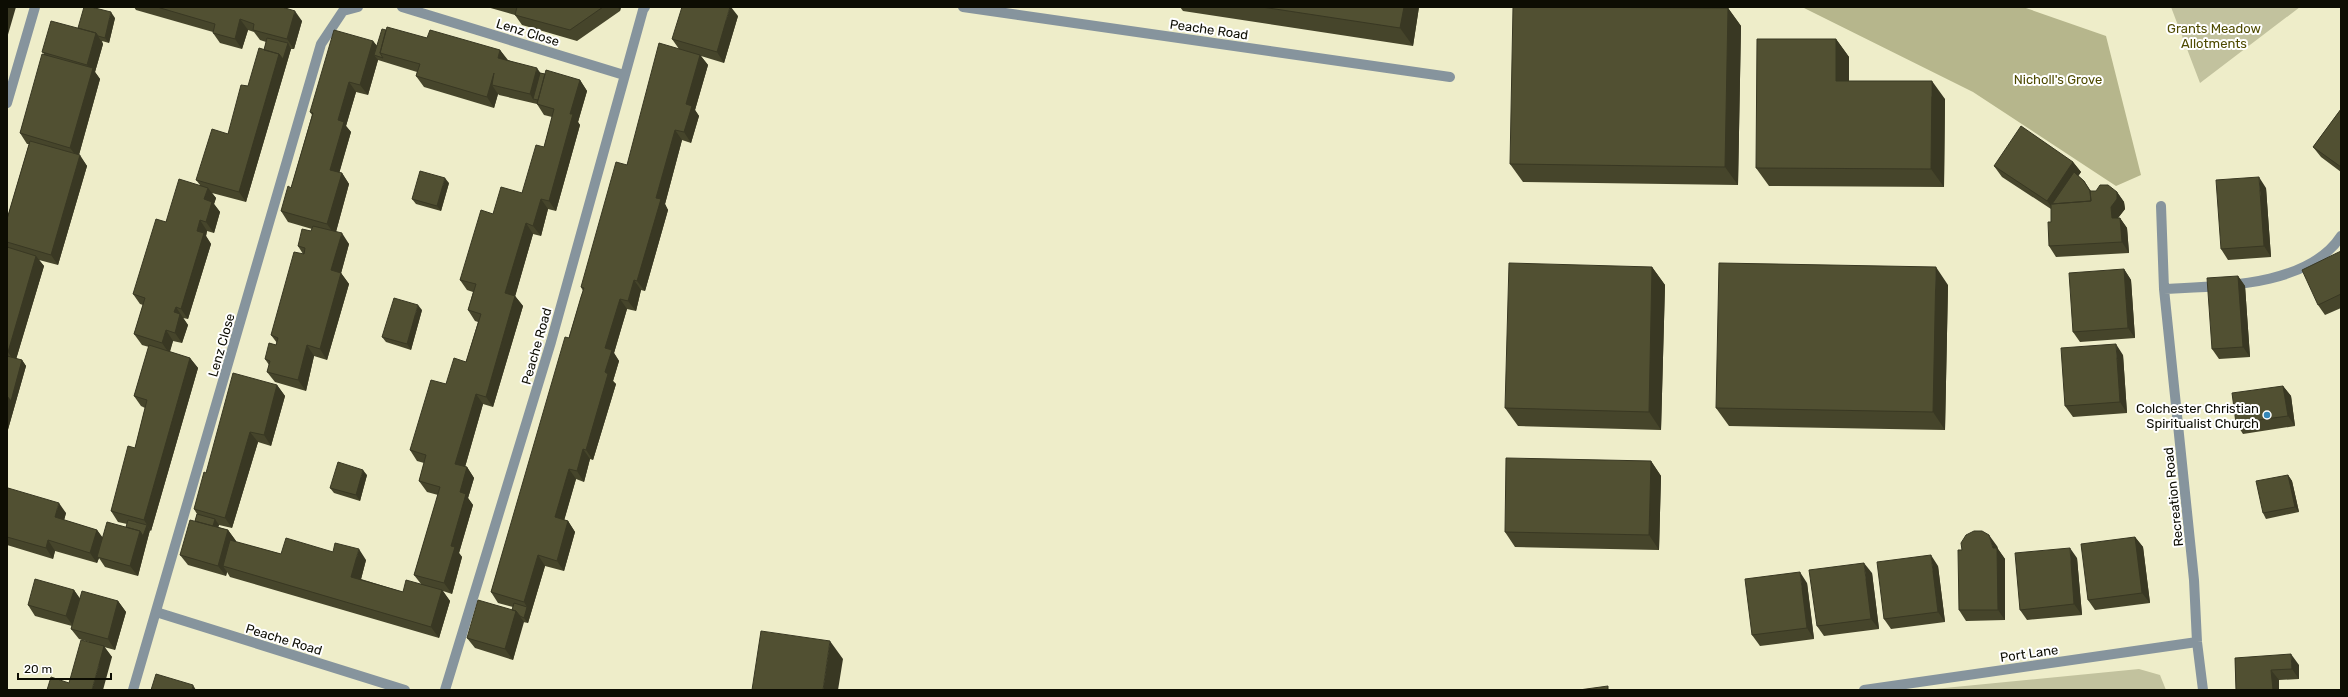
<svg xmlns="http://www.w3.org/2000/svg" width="2348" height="697" font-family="Rubik,sans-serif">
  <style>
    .green { fill: #c2c29e }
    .forest { fill: #b6b68c }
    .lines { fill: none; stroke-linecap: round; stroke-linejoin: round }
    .street { stroke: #86949d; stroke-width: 10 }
    .wall { fill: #46452b }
    .shaded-wall { fill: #393823 }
    .building { fill: #515032; stroke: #393823 }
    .poi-dot { fill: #3587b8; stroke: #fff; stroke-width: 1.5 }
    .labels { text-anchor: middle; stroke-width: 4; stroke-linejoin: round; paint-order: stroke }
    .park-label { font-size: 13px; fill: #4e4a00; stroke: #fff }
    .street-label { font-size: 13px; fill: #0d0d03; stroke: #fff }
    .poi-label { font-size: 13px; fill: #0d0d03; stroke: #fff; text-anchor: end }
  </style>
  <rect width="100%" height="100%" fill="#eeedc9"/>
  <path class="green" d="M2171 7H2300L2200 83Z
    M2139 669 2160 675 2166 690H1924Z"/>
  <path class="forest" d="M1802 7H2023L2106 36 2141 175 2116 186 1973 92Z"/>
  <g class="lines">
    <path class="street" d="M402 7 624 75
      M963 7 1450 77
      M7 103 35 7
      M2161 206 2164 289 2194 580 2197 642 2203 690
      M2164 289C2219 286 2308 287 2341 236
      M156 612 405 690
      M133 690 321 44 343 11 358 7
      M445 690 551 342 643 10 645 7
      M1864 690 2197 642"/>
  </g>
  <path class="wall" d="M134 7H282L302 21 294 49H291L246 202 212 193 216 198 214 204 220 212 214 233 207 231 206 236 211 244 188 319 183 318 188 325 182 343 173 341 170 352 190 358 198 368 151 531 150 530 147 541 138 576 105 567 99 558 97 563 55 551 53 559 7 545V490L66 513 64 520 97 530 103 538 126 527 127 524 118 522 111 511 135 448 145 408 141 406 134 396 149 347 142 345 134 334 143 305 140 304 133 294 166 222 200 185 196 180 228 134 264 50 266 42 260 40 254 32 248 30 242 49 220 43 213 33V32L136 10Z
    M487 7H621L620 11 577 41 522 25 515 15Z
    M1180 7H1419L1413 46 1183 11Z
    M1728 8 1741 26 1738 185 1523 182 1510 164Z
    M738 16 724 63 701 56 708 65 695 110 699 116 691 143 682 140 665 204 668 210 645 291 641 290 636 311 627 309 614 353 619 361 613 381 616 384 593 460 590 459 584 482 576 479 564 520 568 521 575 532 564 571 545 566 528 623 523 622 513 660 475 648 467 638 512 610 513 607 498 603 491 592 583 291 581 287 627 165 679 49 672 39Z
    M115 18 109 43 102 41 103 44 95 72 100 79 79 155 87 166 58 265 39 260 44 266 16 359 22 360 26 366 7 433V219L29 144H27L20 133 44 54 42 52 78 28Z
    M386 31 427 38 500 50 508 60 540 73 580 80 587 91 578 122 580 125 556 211 548 209 541 236 533 234 515 296 523 306 493 407 483 404 465 467H467L474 478 468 498 473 505 459 553 462 557 452 594 443 591 450 601 439 638 230 577 227 572 226 576 188 565 180 555 195 521 197 514 194 509 206 473 277 385 285 396 271 446 258 442 232 528 219 525 218 527 228 530 236 541V542L281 554 333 552 366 560 361 579 403 592 421 584 414 575 438 495 427 492 419 481 424 463 417 461 410 450 446 384 466 362 478 322 475 321 468 310 473 292 467 290 460 280 493 214 522 193 544 147 552 117 544 115 537 104 499 95 498 94 494 108 424 87 416 76 417 72 378 60 368 95 356 92 346 126 351 132 339 173H342L349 184 336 232 349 244 341 273 349 284 327 360 314 356 306 391 275 382 267 372 269 365 265 359 276 345 277 343 271 335 303 254 298 246 311 231 312 229 288 222 281 211 291 188 312 115 310 112 373 41 377 46Z
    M1836 39 1849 57V81L1945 99 1944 187 1769 186 1756 168Z
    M2341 109V172L2321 157 2313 147Z
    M2073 162 2081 172 2078 176 2084 181 2091 191 2117 192 2124 202 2125 209 2118 218H2120L2127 228 2129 253 2056 257 2049 246 2051 222V209L2002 177 1994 166Z
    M449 183 441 211 416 204 412 199Z
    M2266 188 2271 257 2228 260 2221 249Z
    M2341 251V308L2325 315 2318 305Z
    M1652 267 1665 285 1661 430 1518 426 1505 408Z
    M2124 269 2131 280 2135 338 2080 342 2073 332Z
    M2238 276 2245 286 2250 357 2219 359 2212 349Z
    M1948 285 1945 430 1729 426 1716 408Z
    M422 310 411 350 386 342 382 337Z
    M2123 355 2127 413 2073 417 2065 406Z
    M2283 386 2291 396 2295 426 2243 434 2236 423Z
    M1651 461 1661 476 1659 550 1515 547 1505 532Z
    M367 475 360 501 334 493 330 488Z
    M2288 475 2292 481 2299 512 2266 519 2263 513Z
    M2135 537 2143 547 2150 603 2095 610 2088 600Z
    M1997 546 1998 549 2005 559V620L1966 621 1959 610 1962 550Z
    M2077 558 2082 615 2027 620 2020 610Z
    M1938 566 1945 622 1891 629 1884 619Z
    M1872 573 1879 629 1824 636 1817 626Z
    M1807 583 1814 639 1760 646 1752 635Z
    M74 590 80 599 118 601 126 612 115 650 104 647 112 657 69 683 89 642 79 639 71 629 72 626 35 616 28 605Z
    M2235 658 2299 665V679L2279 680V690H2236Z"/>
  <path class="shaded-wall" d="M7 7H16L7 38Z
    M618 7H621L620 11Z
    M730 7H731L738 16 724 63 717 52Z
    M1404 7H1419L1413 46 1400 28Z
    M1728 8 1741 26 1738 185 1725 167Z
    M295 11 302 21 294 49 287 39Z
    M111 12 115 18 109 43 105 38Z
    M240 19 248 30 242 49 235 39Z
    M96 33 103 44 95 72 100 79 78 158 70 148 92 71 87 65Z
    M1836 39 1849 57V99L1836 81Z
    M373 41 381 51 374 55 378 60 368 95 360 85Z
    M288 43 291 49 246 202 239 192 279 54Z
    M500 50 508 61 498 58Z
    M700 55 708 65 695 110 699 116 691 143 684 132 686 104Z
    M537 68 544 78 533 99 530 94Z
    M494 73 492 85 498 94 494 108 487 97Z
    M580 80 587 91 578 122 580 125 556 211 549 201 570 114Z
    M1932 81 1945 99 1944 187 1931 169Z
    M349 82 356 92 346 126 351 132 337 181 330 170 338 120Z
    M675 130 682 140 665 204 668 210 645 291 637 281 656 198Z
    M80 155 87 166 58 265 51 255Z
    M2073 162 2081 172 2056 209 2051 206 2047 201Z
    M342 173 349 184 335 235 327 224Z
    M2259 177 2266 188 2271 257 2264 246Z
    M445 178 449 183 441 211 437 206Z
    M208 188 216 198 214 204 220 212 214 233 206 222 204 199Z
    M2117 192 2124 202 2125 209 2118 218H2112L2111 207Z
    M541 199 548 209 541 236 533 226Z
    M2120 218 2127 228 2129 253 2122 242Z
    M200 220 207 231 206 236 211 244 188 319 181 309 197 231Z
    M526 223 533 234 513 304 505 293Z
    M342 233 349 244 339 281 331 270Z
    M36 256 44 266 15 363 8 352Z
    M1652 267 1665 285 1661 430 1649 412Z
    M1936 267 1948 285 1945 430 1933 412Z
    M2124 269 2131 280 2135 338 2128 328Z
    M341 273 349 284 327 360 320 349Z
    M2238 276 2245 286 2250 357 2243 347Z
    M634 280 641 290 636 311 628 301Z
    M515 296 523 306 493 407 486 397Z
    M620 299 627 309 614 353 619 361 613 381 616 384 593 460 586 450 605 372V348Z
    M418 305 422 310 411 350 407 344Z
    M176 307 188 325 182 343 175 333 174 312Z
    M166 330 173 341 169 353 162 343Z
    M2116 344 2123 355 2127 413 2120 402Z
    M307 345 314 356 306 391 298 380Z
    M190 358 198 368 151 531 144 520Z
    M22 360 26 366 7 433V396Z
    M277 385 285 396 271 446 264 435Z
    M2283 386 2291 396 2295 426 2288 416Z
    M476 394 483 404 463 474 455 464Z
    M250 432 258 442 232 528 225 518Z
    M583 449 590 459 584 482 577 471Z
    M1651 461 1661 476 1659 550 1649 535Z
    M467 467 474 478 468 498 473 505 459 553 462 557 452 594 444 583 460 492Z
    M569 469 576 479 562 528 555 517Z
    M363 470 367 475 360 501 356 495Z
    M2288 475 2292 481 2299 512 2295 507Z
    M59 503 66 513 62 528 55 517Z
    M215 519 219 525 216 535 212 530Z
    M568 521 575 532 564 571 557 561Z
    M147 525 150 530 138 576 130 566 140 531Z
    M97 530 104 540 97 557 99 558 97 563 90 553Z
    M228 530 236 541 228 568 223 566 227 572 226 576 218 566Z
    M1989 535 1997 546 1998 549 2005 559V620L1998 610 1993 548Z
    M2135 537 2143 547 2150 603 2142 593Z
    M48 540 55 551 53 559 46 548Z
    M2070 548 2077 558 2082 615 2074 604Z
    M359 549 366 560 359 587 351 577Z
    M538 555 545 566 528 623 524 618 527 607 524 602Z
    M1931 555 1938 566 1945 622 1938 612Z
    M1864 563 1872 573 1879 629 1871 619Z
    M1800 572 1807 583 1814 639 1807 628Z
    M74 590 81 600 74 627 66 616Z
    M442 590 450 601 439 638 431 627Z
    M118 601 126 612 115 650 108 639Z
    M516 611 524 622 513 660 505 649Z
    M830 641 843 659 838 690H823Z
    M104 646 112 657 103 690H92Z
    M2291 654 2299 665V679L2292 669Z
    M2271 670 2279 680V690H2273Z
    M193 685 196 690H192Z"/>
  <path class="building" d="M84 7H91L111 12 105 38 98 36 96 33 78 28Z
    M157 7H282L295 11 287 39 253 30 254 24 240 19 235 39 213 33 215 24Z
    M516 7H603L570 30 515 15 517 7Z
    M682 7H730L717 52 672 39Z
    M1262 7H1404L1400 28Z
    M1513 7 1728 8 1725 167 1510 164Z
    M51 21 96 33 87 65 42 52Z
    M387 27 427 38 430 30 500 50 498 58 537 68 530 94 492 85 494 73 487 97 416 76 420 64 380 53Z
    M382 29 386 30 380 53 383 58 374 55Z
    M334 30 373 41 360 85 349 82 338 120 344 122 330 170 342 173 327 224 281 211 288 186 291 188 313 113 310 112Z
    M267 38 288 43 283 59 279 54 264 50Z
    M1757 39H1836V81H1932L1931 169 1756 168Z
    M659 43 700 55 686 104 692 106 684 132 675 130 656 198 661 199 637 281 634 280 628 301 620 299 605 348 612 350 605 372 608 374 586 450 583 449 577 471 569 469 555 517 568 521 557 561 538 555 524 602 491 592 565 337 569 338 581 297 584 288 581 287 616 162 627 165Z
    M259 48 279 54 239 192 196 180 212 129 228 134 241 85 248 86Z
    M42 54 93 68 70 148 20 133Z
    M546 70 580 80 570 114H573L549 201 541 199 533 226 526 223 505 293 515 296 486 397 476 394 455 464 467 467 460 492 466 494 451 546 455 547 444 583 414 575 440 487 419 481 426 455 410 450 431 380 446 384 454 358 466 362 481 314 468 310 476 284 460 280 481 210 493 214 501 187 522 193 536 145 544 147 554 109 537 104Z
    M540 73 545 74 538 100 533 99Z
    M2341 109V167L2313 147Z
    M2021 126 2073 162 2047 201 1994 166Z
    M30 141 80 155 51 255 7 242V219Z
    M420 171 445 178 437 206 412 199Z
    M2074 172 2084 181 2090 191 2091 201 2052 204Z
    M2259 177 2264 246 2221 249 2216 180Z
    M179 179 208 188 204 199 212 202 206 222 200 220 197 231 204 233 181 309 176 307 174 312 180 314 175 333 166 330 162 343 134 334 145 298 133 294 156 219 166 222Z
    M2100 185H2108L2117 192V199L2111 207 2112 218H2120L2122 242 2049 246 2048 222H2051V204L2091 201 2090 191H2096Z
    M313 226 342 233 331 270 341 273 320 349 307 345 298 380 267 372 270 361 265 359 269 343 276 345 278 338 271 335 294 252 304 254 305 248 298 246 302 229 311 231Z
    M7 247 36 256 8 352H7Z
    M2341 251V294L2318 305 2302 270Z
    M1509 263 1652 267 1649 412 1505 408Z
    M1719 263 1936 267 1933 412 1716 408Z
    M2124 269 2128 328 2073 332 2069 273Z
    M2238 276 2243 347 2212 349 2207 278Z
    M394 298 418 305 407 344 382 337Z
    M2116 344 2120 402 2065 406 2061 348Z
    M149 345 190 358 144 520 111 511 128 446 135 448 147 400 134 396Z
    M7 356 22 360 11 401 7 396Z
    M233 373 277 385 264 435 250 432 225 518 194 509 204 472 206 473Z
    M2283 386 2288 416 2236 423 2232 393Z
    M1506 458 1651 461 1649 535 1505 532Z
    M338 462 363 470 356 495 330 488Z
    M2288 475 2295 507 2263 513 2256 481Z
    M8 488 59 503 55 517 97 530 90 553 48 540 46 548 7 537V490Z
    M197 514 215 519 213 526 195 521Z
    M128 520 147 525 143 536 140 531 126 527Z
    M190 520 228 530 218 566 180 555Z
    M107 522 140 531 130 566 97 557Z
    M1974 531H1982L1989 535 1993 548H1997L1998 610H1959L1958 550H1962L1961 543 1966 535Z
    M2135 537 2142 593 2088 600 2081 544Z
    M286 538 333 552 335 543 359 549 351 577 403 592 406 580 442 590 431 627 223 566 230 540 281 554Z
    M2070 548 2074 604 2020 610 2015 553Z
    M1931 555 1938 612 1884 619 1877 562Z
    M1864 563 1871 619 1817 626 1809 570Z
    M1800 572 1807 628 1752 635 1745 579Z
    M35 579 74 590 66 616 28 605Z
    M82 591 118 601 108 639 71 629Z
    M478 600 516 611 505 649 467 638Z
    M514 603 527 607 524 618 520 616 516 611 512 610Z
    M761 631 830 641 823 690H752Z
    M81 640 104 646 92 690H47L51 677 69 683Z
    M2291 654 2292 669 2271 670 2273 690H2236L2235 658Z
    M156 674 193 685 192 690H151Z
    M1608 686V690H1579Z"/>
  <circle class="poi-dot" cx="2267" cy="415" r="4"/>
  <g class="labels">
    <g class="park-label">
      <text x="2214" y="33">Grants Meadow<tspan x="2214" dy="15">Allotments</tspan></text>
      <text x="2058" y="84">Nicholl's Grove</text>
    </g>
    <g class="street-label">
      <text transform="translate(1209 29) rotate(8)" y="5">Peache Road</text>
      <text transform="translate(528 32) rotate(17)" y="5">Lenz Close</text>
      <text transform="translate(221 345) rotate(-74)" y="5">Lenz Close</text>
      <text transform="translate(536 346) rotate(-74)" y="5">Peache Road</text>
      <text transform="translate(2173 497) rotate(-96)" y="5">Recreation Road</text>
      <text transform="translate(284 639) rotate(17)" y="5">Peache Road</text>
      <text transform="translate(2029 653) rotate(-8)" y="5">Port Lane</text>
    </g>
    <g class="poi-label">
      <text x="2259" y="413">Colchester Christian<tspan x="2259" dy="15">Spiritualist Church</tspan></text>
    </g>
  </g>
  <rect width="2348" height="697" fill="none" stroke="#0d0d03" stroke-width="16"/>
  <path d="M18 673v6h93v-6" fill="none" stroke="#0d0d03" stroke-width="2"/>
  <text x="24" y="673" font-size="12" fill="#0d0d03" stroke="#ffffff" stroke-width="3" paint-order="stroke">20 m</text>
</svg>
